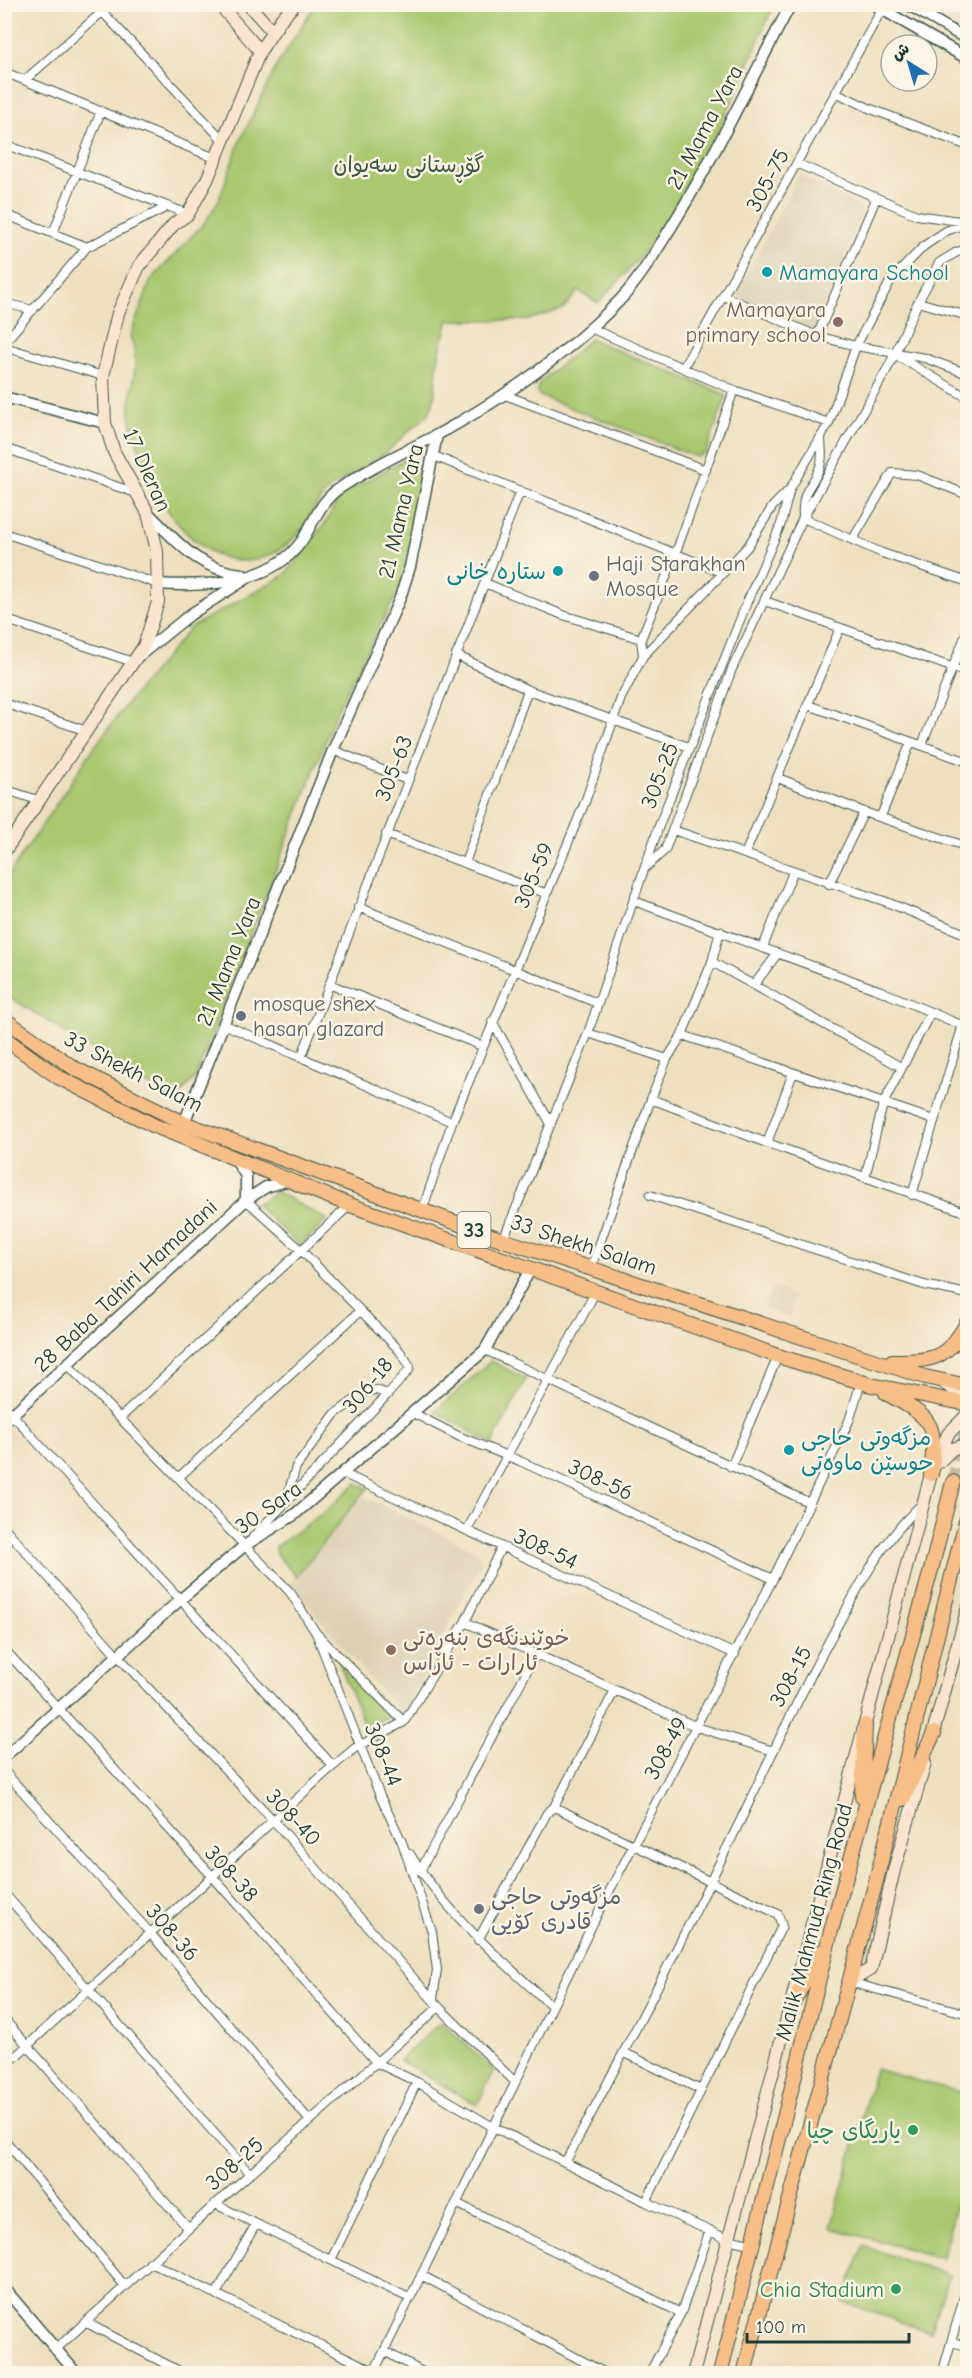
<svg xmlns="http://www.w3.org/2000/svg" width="972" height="2378" font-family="'Comic Neue','Playpen Sans Arabic',sans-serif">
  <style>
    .built { fill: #dcd0b2 }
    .green { fill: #a9c870; stroke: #648252; stroke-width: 1.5 }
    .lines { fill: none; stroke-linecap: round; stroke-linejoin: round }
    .trunk-tunnel { stroke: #c5bfa3; stroke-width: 14; stroke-dasharray: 14 7; stroke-linecap: butt }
    .minor-casing { stroke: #3e5549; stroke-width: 10 }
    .tertiary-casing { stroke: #3e5549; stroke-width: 13 }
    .secondary-casing { stroke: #3e5549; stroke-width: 14 }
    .primary-casing { stroke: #3e5549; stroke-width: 16 }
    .trunk-casing { stroke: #3e5549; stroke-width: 16 }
    .minor { stroke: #fff; stroke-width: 8 }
    .tertiary { stroke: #fff; stroke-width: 10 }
    .secondary { stroke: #fce5cf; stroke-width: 12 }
    .primary { stroke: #f7be87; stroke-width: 14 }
    .trunk { stroke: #f7be87; stroke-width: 14 }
    .culture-dot { fill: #0f9aa8; stroke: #fcf5e5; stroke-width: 2 }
    .education-dot { fill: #8d6e63; stroke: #fcf5e5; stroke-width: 2 }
    .worship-dot { fill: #6b7280; stroke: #fcf5e5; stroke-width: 2 }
    .leisure-dot { fill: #2e9e5b; stroke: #fcf5e5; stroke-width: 2 }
    .labels { text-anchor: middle; stroke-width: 5; stroke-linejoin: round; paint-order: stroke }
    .shield { fill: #fcf5e5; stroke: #617469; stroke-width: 1.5 }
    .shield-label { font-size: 21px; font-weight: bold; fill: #1f3d34 }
    .street-label { font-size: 22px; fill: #1f3d34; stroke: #fcf5e5 }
    .park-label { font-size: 22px; fill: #3b5940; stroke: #fcf5e5 }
    .culture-label { font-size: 22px; fill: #0d838f; stroke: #fcf5e5; text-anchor: start }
    .education-label { font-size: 22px; fill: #785e54; stroke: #fcf5e5; text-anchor: end }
    .worship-label { font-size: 22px; fill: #5b616d; stroke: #fcf5e5; text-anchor: start }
    .leisure-label { font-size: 22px; fill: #27864d; stroke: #fcf5e5; text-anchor: end }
  </style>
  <rect width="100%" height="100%" fill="#fcf5e5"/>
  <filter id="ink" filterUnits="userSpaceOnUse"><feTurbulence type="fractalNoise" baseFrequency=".0167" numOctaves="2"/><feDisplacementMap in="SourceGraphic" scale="12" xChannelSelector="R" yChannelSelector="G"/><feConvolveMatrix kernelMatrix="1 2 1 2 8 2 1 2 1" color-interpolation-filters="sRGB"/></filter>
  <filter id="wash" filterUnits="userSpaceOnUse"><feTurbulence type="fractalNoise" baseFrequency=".008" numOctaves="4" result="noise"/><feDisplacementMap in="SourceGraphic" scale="24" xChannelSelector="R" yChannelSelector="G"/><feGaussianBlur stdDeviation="1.35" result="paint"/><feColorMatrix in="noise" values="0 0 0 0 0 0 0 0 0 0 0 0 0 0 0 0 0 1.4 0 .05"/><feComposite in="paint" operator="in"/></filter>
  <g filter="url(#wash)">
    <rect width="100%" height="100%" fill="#eee0bf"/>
    <path class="built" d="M799 175 864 209 814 332 736 295Z
      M773 1286 793 1296 790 1317 763 1308Z
      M364 1496 478 1552 481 1562 402 1716 290 1584Z"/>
    <path class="green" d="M315 5H774C746 67 722 132 687 192 663 233 631 269 598 303L578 291 563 309 528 320H449C445 333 441 346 438 359 436 372 436 404 429 413 425 420 415 425 409 431 398 441 387 453 375 461 361 470 346 477 332 487 315 500 312 519 298 534 253 581 206 561 172 516 157 496 130 436 130 411 130 383 141 364 130 336L151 280 206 221 218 202 239 143 276 67Z
      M590 339 722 393 726 397 706 453 696 457 540 396 537 392 539 383Z
      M403 460 425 469 402 584 339 706 196 1076 174 1102 5 994 4 882 95 746 132 697 191 627 285 575 326 522 340 496Z
      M277 1192 327 1220 300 1246 255 1204Z
      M491 1361 526 1379 492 1444 435 1411Z
      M356 1483 368 1488 296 1576 276 1554 275 1547 327 1510Z
      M338 1660 394 1713 365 1728Z
      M441 2022 494 2070 477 2105 399 2060Z
      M875 2069 967 2094V2166L942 2258 831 2228Z
      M863 2246 949 2275 930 2332 843 2302Z"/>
  </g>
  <g filter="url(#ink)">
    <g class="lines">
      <path class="trunk-tunnel" d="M953 1482 968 1425"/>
      <g class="minor-casing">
        <path id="minor" d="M95 4 222 139
          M4 72 215 158
          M25 80 102 12
          M835 92 871 109 968 146
          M4 144 188 214
          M798 164 917 215 966 222
          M4 214 87 247
          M53 233 101 111
          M968 248 955 253 939 263 918 302 890 364 803 518 882 553 968 582
          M724 296 817 336 856 346 925 358 968 374
          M918 302 968 316
          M4 303 33 310
          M590 328 734 390 829 423
          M817 336 876 199
          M4 343 87 247 167 207
          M4 347 103 376
          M896 355 968 398
          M683 368 882 9
          M505 395 706 470
          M4 448 136 493
          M434 456 723 573
          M4 533 158 584
          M853 539 892 473 917 475 968 495
          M485 583 563 615 641 639
          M765 601 968 673
          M4 619 133 662
          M456 655 528 690 689 747
          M643 656 723 573 748 546 773 506 790 489 829 423 856 346 891 280 924 246 946 231 968 223
          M4 703 87 731
          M808 705 968 762
          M922 745 968 629
          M333 750 407 780
          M778 778 864 812 968 847
          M4 789 40 801
          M881 816 911 742
          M673 830 884 901 968 935
          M386 834 545 893
          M745 854 840 628
          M465 863 528 690
          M645 868 665 850 732 669 803 518C801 485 815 487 821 463 823 455 821 446 821 438
          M829 884 864 812
          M634 901 881 991 968 1028
          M358 907 597 1003
          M763 947 793 872
          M712 962 901 1067
          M329 984 482 1046
          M754 985 778 953
          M492 1021 551 1124
          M223 1024 452 1122
          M588 1033 667 1059
          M682 1035 934 1120
          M301 1058 520 491
          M651 1099 767 1143 968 1213
          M767 1143 793 1073
          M865 1178 883 1104 931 1012
          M650 1195 924 1285 968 1294
          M912 1195 968 1008
          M246 1200 300 1249 399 1350 410 1366 409 1370 388 1394 253 1537
          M422 1211 452 1122 585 802 621 698 643 656 641 639 675 555 734 390
          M503 1240 588 1033 660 823 747 602 781 524 790 489
          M591 1268 651 1099 667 1059 682 1035 712 962 720 931
          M485 1350 810 1503
          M68 1365 290 1592 316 1633 380 1796 402 1842 432 1932 437 1970 433 1999
          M4 1405C112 1527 224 1646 333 1766
          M413 1413 458 1436 520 1461 773 1579
          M120 1418 350 1205
          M731 1467 778 1356
          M344 1474 735 1654
          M179 1477 359 1312
          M286 1501 296 1467 335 1414 367 1391 376 1390 388 1394
          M4 1527 117 1655 274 1821 439 2007 514 2081
          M467 1530 596 1291
          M465 1622 697 1727 773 1751
          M318 1635 404 1722
          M4 1649 213 1877 377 2063 417 2082 493 2127 646 2202 727 2239 750 2244
          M4 1771 151 1934 310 2121
          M554 1807 778 1914 782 1926 646 2202
          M410 1854C447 1914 500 1960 552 2006
          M420 1871 536 1654
          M4 1893 250 2174
          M478 1940 547 1813 554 1807 615 1690
          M849 1982 968 2014
          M4 2019 188 2228
          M625 2053 701 2090
          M4 2067 324 1774 355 1748 404 1722 465 1622 501 1548
          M4 2139 124 2285
          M566 2161C628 2046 687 1930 744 1813 773 1751 802 1690 835 1630 860 1584 883 1540 922 1504
          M456 2203 681 2313
          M215 2204 409 2298
          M331 2260 417 2082
          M150 2262 374 2371
          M421 2275 607 2374
          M216 2294 256 2224
          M85 2322 185 2374
          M951 2342 968 2346
          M55 2350 210 2209 439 2007
          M384 2351 426 2374
          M61 2374 70 2366
          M373 2374 599 1911 773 1579 849 1421 861 1382
          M649 2374 681 2313 710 2230
          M942 2374 968 2283"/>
      </g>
      <g class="tertiary-casing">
        <path id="tertiary" d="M873 4 968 59
          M907 4 968 40
          M4 397 105 423
          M148 513C178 542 198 570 242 574
          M158 584C204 587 271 584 301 542 312 526 320 502 337 490 367 469 404 452 437 435
          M140 655 191 614 249 577
          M184 1123 333 750 400 598 410 567 437 435C502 399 568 354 620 300 639 280 655 253 670 229 715 157 751 79 791 4
          M235 1159 246 1176V1200
          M4 1422 246 1200 266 1187 289 1180
          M4 1757 181 1599 244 1546 294 1515 485 1350 530 1270
          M4 2288 77 2374"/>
      </g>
      <g class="secondary-casing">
        <path id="secondary" d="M219 4 260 51
          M248 4 272 31
          M4 852 144 646 158 602 157 551 148 513 114 452 105 423 103 376 118 313 139 266 174 224 188 214 207 180 260 51 282 18 295 4
          M968 1333V1359
          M945 1384 968 1397
          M939 1462 952 1449 968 1444
          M931 1740 968 1607
          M849 1982 871 1969 894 1870 925 1763
          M693 2374 931 1474 948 1434 968 1414"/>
      </g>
      <g class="primary-casing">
        <path id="primary" d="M4 1019 74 1068 184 1123 503 1240 925 1377 968 1386
          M4 1038 58 1077 155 1126 350 1205 778 1356 871 1385 968 1404
          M892 1361C933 1361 947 1360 968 1321
          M886 1393C930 1418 938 1420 931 1474"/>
      </g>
      <g class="trunk-casing">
        <path id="trunk" d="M862 1797 865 1725
          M903 1799 934 1733
          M792 2005 820 1952
          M720 2374 831 1931 931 1570 953 1482
          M744 2374C782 2222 825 2073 865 1923 901 1787 932 1650 968 1514"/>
      </g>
      <use href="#minor" class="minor"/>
      <use href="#tertiary" class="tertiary"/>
      <use href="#secondary" class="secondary"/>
      <use href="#primary" class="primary"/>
      <use href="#trunk" class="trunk"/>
    </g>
  </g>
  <g class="culture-dot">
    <circle cx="767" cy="272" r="6"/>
    <circle cx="558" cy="571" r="6"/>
    <circle cx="789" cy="1450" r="6"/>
  </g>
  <g class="education-dot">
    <circle cx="838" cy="322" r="6"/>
    <circle cx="391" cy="1650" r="6"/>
  </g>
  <g class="worship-dot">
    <circle cx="594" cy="576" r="6"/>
    <circle cx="241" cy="1016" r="6"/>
    <circle cx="479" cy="1909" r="6"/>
  </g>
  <g class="leisure-dot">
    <circle cx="913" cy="2130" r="6"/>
    <circle cx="896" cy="2289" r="6"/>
  </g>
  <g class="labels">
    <rect class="shield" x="457.5" y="1212" width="33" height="36" rx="4.5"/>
    <g class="shield-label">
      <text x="474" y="1237">33</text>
    </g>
    <g class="street-label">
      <text transform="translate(704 127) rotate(-62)" y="8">21 Mama Yara</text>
      <text transform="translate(767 180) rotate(-62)" y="8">305-75</text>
      <text transform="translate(148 470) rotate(66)" y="8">17 Dleran</text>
      <text transform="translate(400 511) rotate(-77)" y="8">21 Mama Yara</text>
      <text transform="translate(393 768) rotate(-69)" y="8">305-63</text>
      <text transform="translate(659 775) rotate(-69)" y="8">305-25</text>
      <text transform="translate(533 875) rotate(-67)" y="8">305-59</text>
      <text transform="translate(228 961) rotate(-68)" y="8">21 Mama Yara</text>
      <text transform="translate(134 1071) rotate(27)" y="8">33 Shekh Salam</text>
      <text transform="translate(584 1244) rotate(18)" y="8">33 Shekh Salam</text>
      <text transform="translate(125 1285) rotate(-43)" y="8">28 Baba Tahiri Hamadani</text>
      <text transform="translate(367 1385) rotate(-50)" y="8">306-18</text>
      <text transform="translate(601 1479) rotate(25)" y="8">308-56</text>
      <text transform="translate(268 1507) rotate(-35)" y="8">30 Sara</text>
      <text transform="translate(546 1548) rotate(25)" y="8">308-54</text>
      <text transform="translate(790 1676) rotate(-62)" y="8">308-15</text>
      <text transform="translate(665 1748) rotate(-62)" y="8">308-49</text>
      <text transform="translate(384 1754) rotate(68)" y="8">308-44</text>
      <text transform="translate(294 1817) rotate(47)" y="8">308-40</text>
      <text transform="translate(232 1873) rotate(48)" y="8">308-38</text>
      <text transform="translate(813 1922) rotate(-75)" y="8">Malik Mahmud Ring Road</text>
      <text transform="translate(173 1932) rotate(49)" y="8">308-36</text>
      <text transform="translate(234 2163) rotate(-41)" y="8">308-25</text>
    </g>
    <g class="park-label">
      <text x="409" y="172">گۆڕستانی سەیوان</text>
    </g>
    <g class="culture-label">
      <text x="779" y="280">Mamayara School</text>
      <text x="546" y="579" text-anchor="end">ستاره خانی</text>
      <text x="801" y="1445">مزگەوتی حاجی<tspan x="801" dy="25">حوسێن ماوەتی</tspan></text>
    </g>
    <g class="education-label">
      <text x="826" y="317">Mamayara<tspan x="826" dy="25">primary school</tspan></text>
      <text x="403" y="1645" text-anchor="start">خوێندنگەی بنەڕەتی<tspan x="403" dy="25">ئارارات - ئاراس</tspan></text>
    </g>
    <g class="worship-label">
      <text x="606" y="571">Haji Starakhan<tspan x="606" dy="25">Mosque</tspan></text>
      <text x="253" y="1011">mosque shex<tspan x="253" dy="25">hasan glazard</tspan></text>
      <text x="491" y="1904">مزگەوتی حاجی<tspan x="491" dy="25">قادری کۆیی</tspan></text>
    </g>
    <g class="leisure-label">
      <text x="901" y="2138">یاریگای چیا</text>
      <text x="884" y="2297">Chia Stadium</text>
    </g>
  </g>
  <rect width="972" height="2378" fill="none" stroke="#fcf5e5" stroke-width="24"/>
  <g transform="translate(909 63) rotate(323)"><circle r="28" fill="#fcf5e5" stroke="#a4ab9e" stroke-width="1.5"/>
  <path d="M0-4.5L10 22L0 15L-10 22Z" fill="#1f6fb2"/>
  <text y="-9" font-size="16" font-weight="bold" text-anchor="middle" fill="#1f3d34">ش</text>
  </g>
  <path d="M747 2333v9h162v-9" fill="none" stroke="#1f3d34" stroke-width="3"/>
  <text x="756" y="2333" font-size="18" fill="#1f3d34" stroke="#fcf5e5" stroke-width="4.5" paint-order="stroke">100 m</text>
</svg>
